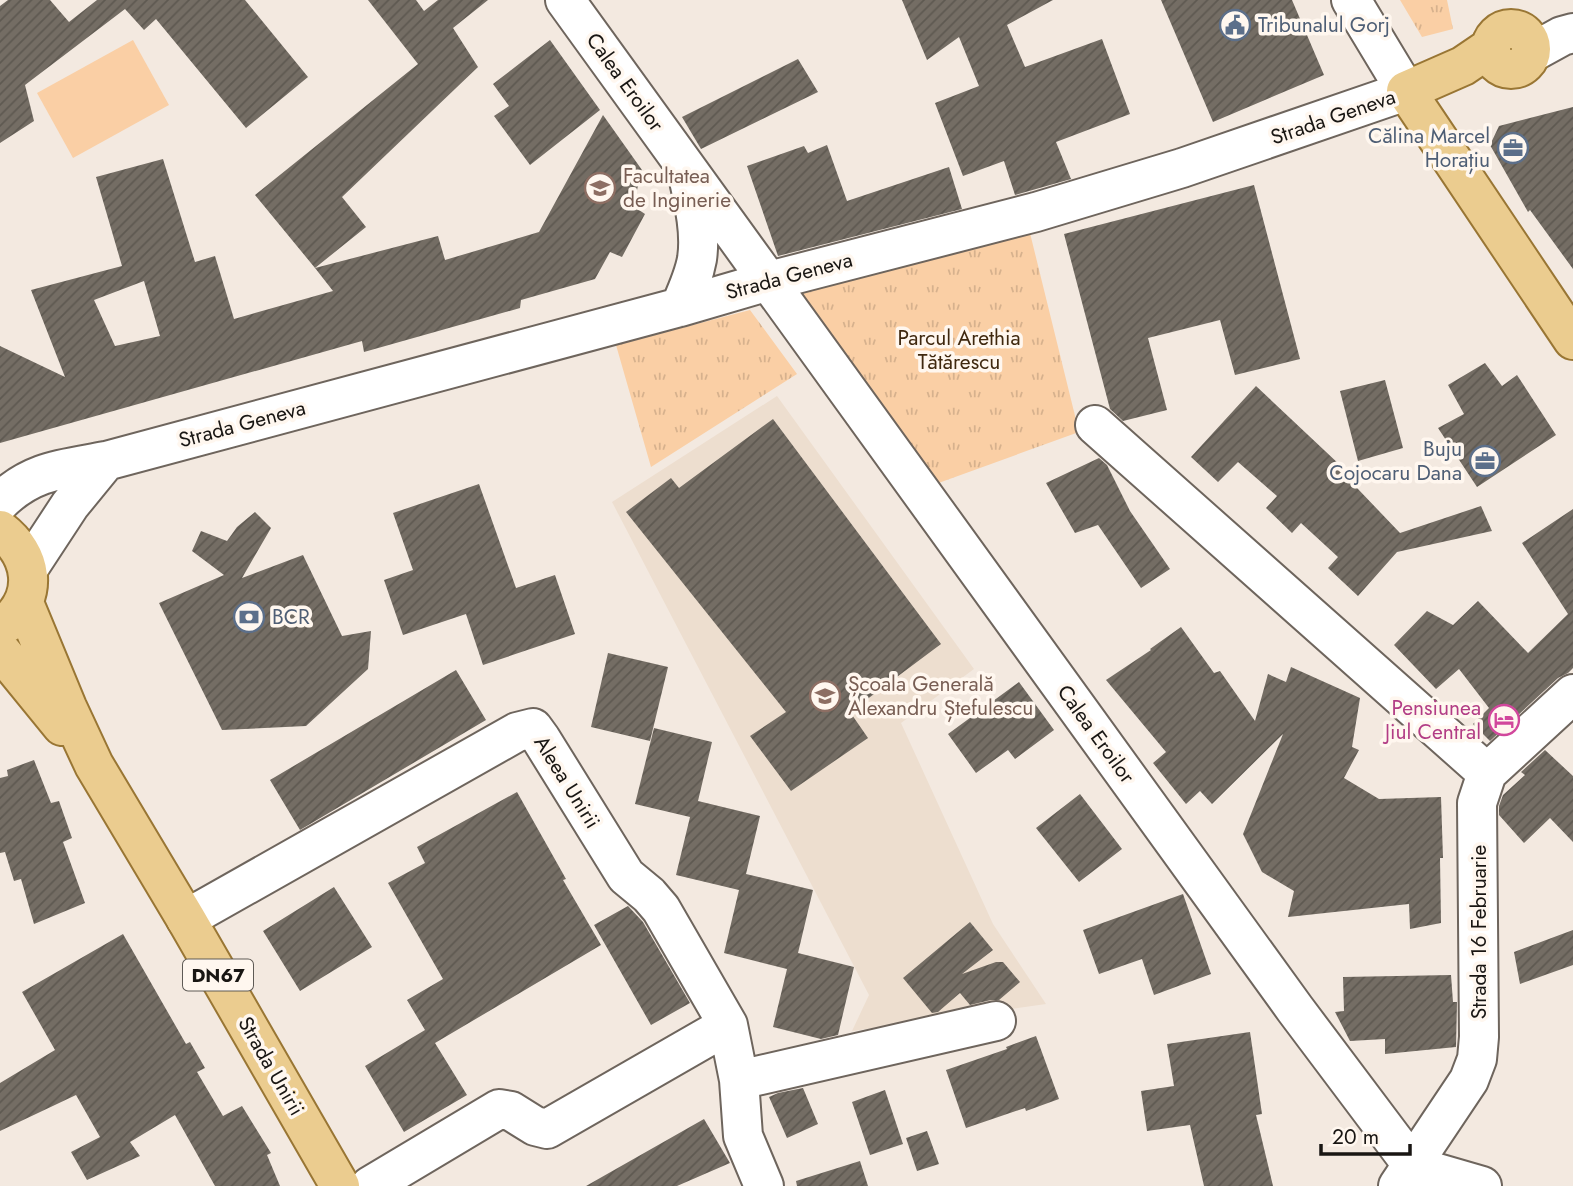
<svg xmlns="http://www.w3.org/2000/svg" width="1573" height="1186" font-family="Jost,sans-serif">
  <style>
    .built { fill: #eddecf }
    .grass { fill: url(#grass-tufts) }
    .garden { fill: #facfa5 }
    .building { fill: url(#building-hatch); fill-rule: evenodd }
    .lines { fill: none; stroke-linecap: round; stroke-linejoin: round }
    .minor-casing { stroke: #6e655d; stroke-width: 42 }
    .major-casing { stroke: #997634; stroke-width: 42 }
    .minor { stroke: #fff; stroke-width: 38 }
    .major { stroke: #ebcc8f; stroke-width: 38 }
    .labels { text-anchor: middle; stroke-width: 7; stroke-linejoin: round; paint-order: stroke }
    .shield { fill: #fff7ef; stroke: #5e5a55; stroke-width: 2 }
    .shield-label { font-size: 19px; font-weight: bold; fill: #191613 }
    .service-label { font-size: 21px; fill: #4e5e75; stroke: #fff7ef; text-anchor: start }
    .street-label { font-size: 21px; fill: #191613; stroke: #fff7ef }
    .education-label { font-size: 21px; fill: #785e54; stroke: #fff7ef; text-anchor: start }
    .park-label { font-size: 21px; fill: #3f280f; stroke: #fff7ef }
    .hotel-label { font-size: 21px; fill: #b23c85; stroke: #fff7ef; text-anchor: end }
  </style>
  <defs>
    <pattern id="grass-tufts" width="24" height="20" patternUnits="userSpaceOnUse" patternTransform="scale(1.75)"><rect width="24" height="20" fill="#facfa5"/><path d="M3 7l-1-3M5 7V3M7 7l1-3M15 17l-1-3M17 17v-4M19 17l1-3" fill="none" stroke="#d6b18d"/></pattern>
    <pattern id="building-hatch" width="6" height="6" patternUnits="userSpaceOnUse" patternTransform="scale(1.75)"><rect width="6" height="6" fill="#746d64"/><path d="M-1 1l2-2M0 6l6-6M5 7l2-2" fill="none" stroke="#5e5951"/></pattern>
  </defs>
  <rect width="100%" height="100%" fill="#f3e9e0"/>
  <path class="built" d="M777 396 974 669 901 723 993 924 1046 1004 852 1031 869 995 612 502Z"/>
  <path class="grass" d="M1400 0H1447L1453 29 1422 37Z
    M1029 229 1079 432 933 485 798 292Z
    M750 310 797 374 651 467 616 345Z"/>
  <path class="garden" d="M133 40 169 105 73 158 37 93Z"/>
  <path class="building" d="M8 0H50L69 22 97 0H245L308 77 246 128 156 19 144 30 125 9 25 85 34 121 0 143V6Z
    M368 0H416L424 11 438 0H488L453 28 478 67 342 197 366 227 315 268 255 195 418 64Z
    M902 0H1053L1007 25 1025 67 1102 39 1130 114 1056 142 1071 179 1015 195 1004 161 963 176 935 103 979 86 959 37 927 60Z
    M1161 0H1292L1324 75 1213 122Z
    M550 40 600 110 530 165 494 116 509 106 493 84Z
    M798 59 818 92 701 149 682 117Z
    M1573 107V269L1530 210 1528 212 1490 145 1499 126Z
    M603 115 642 170 633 206 645 214 622 257 610 252 595 279 521 300 520 308 364 352 362 341 0 443V346L65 377 31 290 122 266 96 177 163 159 195 262 215 256 234 319 333 291 315 268 438 236 445 260 539 232ZM144 281 160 336 115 346 94 300Z
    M827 145 847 201 949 167 962 209 778 256 747 166 804 146 808 153Z
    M1254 185 1300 359 1235 375 1220 320 1148 338 1167 410 1123 421 1110 409 1064 234Z
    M1485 363 1502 386 1517 375 1556 435 1477 487 1438 428 1464 414 1448 385Z
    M1385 380 1403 448 1358 461 1340 391Z
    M1256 386 1341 466 1337 467 1400 533 1481 506 1492 531 1397 552 1358 596 1328 568 1338 557 1301 523 1292 533 1266 508 1277 496 1238 462 1218 482 1191 457Z
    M773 419 941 644 850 712 868 738 791 791 750 736 786 712 626 512 671 478 679 488Z
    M1099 458 1107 465 1130 511 1170 569 1141 588 1098 525 1075 533 1046 483Z
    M479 484 516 588 555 575 575 634 483 665 466 614 403 635 384 580 413 570 393 513Z
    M1573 509V668L1568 673 1558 678 1490 741 1473 724 1489 708 1459 669 1436 689 1394 645 1427 611 1453 625 1478 601 1528 653 1568 614 1522 543Z
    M255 512 271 528 242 578 303 555 342 636 371 631 368 669 306 726 222 730 159 603 224 575 192 551 201 531 227 541 237 527Z
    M1181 627 1214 673 1220 671 1255 721 1268 674 1286 682 1291 667 1360 698 1352 747 1359 750 1344 778 1379 799 1441 797 1443 858H1440L1441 923 1410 929 1409 904 1288 917 1294 891 1262 872 1243 834 1283 734 1212 804 1200 791 1186 804 1153 763 1166 752 1106 680 1151 650 1150 649Z
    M608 653 668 667 650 741 591 727Z
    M456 670 486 720 300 830 270 780Z
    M1019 682 1054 730 1015 759 1008 750 976 773 948 734Z
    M654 728 712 742 698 801 760 816 746 874 813 890 798 953 854 967 838 1035 821 1039 773 1027 787 969 724 953 739 890 676 875 690 817 635 804Z
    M1545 750 1573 776V842L1550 818 1524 843 1499 815V806L1503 795 1525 775 1521 772Z
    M34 760 51 803 59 801 72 838 63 842 85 903 34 924 21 879 14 881 5 852 0 853V778L8 776 7 770Z
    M517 792 566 879 563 880 601 945 435 1043 467 1095 404 1132 365 1066 425 1030 407 1000 443 979 388 883 425 863 417 847Z
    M1080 794 1122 849 1079 882 1036 828Z
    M334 887 372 947 300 991 263 931Z
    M1183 894 1211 974 1154 995 1142 959 1099 974 1083 930Z
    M628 906 643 922 690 1003 651 1025 594 925Z
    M970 922 993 950 962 974 996 962H1003L1020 982 999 1000H991L970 1005 960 993 938 1012 932 1013 903 978Z
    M1573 930V965L1520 984 1514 952Z
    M123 934 186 1044 190 1042 205 1068 197 1072 223 1116 242 1106 271 1153 267 1155 280 1186H215L175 1115 130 1142 140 1156 87 1180 71 1152 100 1137 76 1095 0 1131V1083L55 1050 22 992Z
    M1451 975 1453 1002H1457L1456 1047 1385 1054V1039L1350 1041 1335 1012 1344 1011 1343 977Z
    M1250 1032 1262 1114 1256 1115 1273 1186H1204L1190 1125 1147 1131 1141 1091 1174 1086 1167 1044Z
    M1036 1036 1059 1099 1026 1111 1025 1108 966 1128 946 1070 1007 1049 1006 1047Z
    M803 1088 818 1124 787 1138 769 1097 778 1093Z
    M885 1090 903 1144 870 1155 852 1102Z
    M704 1119 730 1163 677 1186H586Z
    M927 1131 939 1164 917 1171 906 1138Z
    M860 1161 868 1186H797L796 1181Z"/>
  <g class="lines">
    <g class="minor-casing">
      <path id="minor" d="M565 0 1295 1009 1413 1166 1482 1186
        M1531 53 1562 36 1573 33
        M680 307C687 291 694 276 697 259 701 232 694 203 688 176
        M1095 425 1487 773
        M0 502C32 470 64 469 106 461L680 307 769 281 1036 212 1182 168 1406 91 1351 0
        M28 569 70 505 106 461
        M186 919 517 732 533 728 541 739 626 876 649 895 661 909 728 1025 739 1080 743 1136 764 1186
        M739 1080 996 1021
        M370 1186 499 1109 511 1111 535 1126 547 1129 728 1025
        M1398 1186 1469 1080 1477 1059 1479 1037 1477 803 1487 773 1573 694"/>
    </g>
    <g class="major-casing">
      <path id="major" d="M1491 49a20 20 0 1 1 40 0a20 20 0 1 1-40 0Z
        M1491 47 1463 66 1406 91 1573 340
        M0 530C33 555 39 595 7 623
        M24 603 67 707 94 765 186 919 340 1186
        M0 650 62 726"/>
    </g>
    <use href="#minor" class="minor"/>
    <use href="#major" class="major"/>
  </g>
  <defs>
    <g id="civic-ring" transform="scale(1.575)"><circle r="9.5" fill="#fff7ef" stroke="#5c6f8a" stroke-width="1.5"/><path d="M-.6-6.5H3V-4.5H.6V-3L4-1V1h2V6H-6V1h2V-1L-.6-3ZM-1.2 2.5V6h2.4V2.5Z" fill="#5c6f8a"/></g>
    <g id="office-ring" transform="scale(1.575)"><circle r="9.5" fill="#fff7ef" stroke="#5c6f8a" stroke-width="1.5"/><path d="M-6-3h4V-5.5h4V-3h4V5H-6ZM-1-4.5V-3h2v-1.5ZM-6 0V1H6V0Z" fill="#5c6f8a"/></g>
    <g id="university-ring" transform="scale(1.575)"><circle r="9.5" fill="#fff7ef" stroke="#8d6e63" stroke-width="1.5"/><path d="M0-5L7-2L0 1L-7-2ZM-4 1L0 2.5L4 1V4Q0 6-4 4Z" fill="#8d6e63"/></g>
    <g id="bank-ring" transform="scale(1.575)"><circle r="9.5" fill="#fff7ef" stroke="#5c6f8a" stroke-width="1.5"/><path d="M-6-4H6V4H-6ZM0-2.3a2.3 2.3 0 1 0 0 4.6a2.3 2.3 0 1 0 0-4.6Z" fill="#5c6f8a"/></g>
    <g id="school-ring" transform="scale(1.575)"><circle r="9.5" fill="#fff7ef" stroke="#8d6e63" stroke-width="1.5"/><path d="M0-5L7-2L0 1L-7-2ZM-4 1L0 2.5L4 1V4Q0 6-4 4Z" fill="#8d6e63"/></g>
    <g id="hotel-ring" transform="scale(1.575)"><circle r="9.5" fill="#fff7ef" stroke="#d1479c" stroke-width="1.5"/><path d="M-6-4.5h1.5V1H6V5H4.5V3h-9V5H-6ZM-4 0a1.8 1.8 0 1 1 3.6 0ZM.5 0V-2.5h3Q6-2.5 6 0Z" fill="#d1479c"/></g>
  </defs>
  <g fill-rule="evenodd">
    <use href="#civic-ring" x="1235" y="25"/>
    <use href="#office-ring" x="1513" y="148"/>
    <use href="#university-ring" x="600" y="188"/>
    <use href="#office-ring" x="1485" y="461"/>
    <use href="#bank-ring" x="249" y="617"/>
    <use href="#school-ring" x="825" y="696"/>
    <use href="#hotel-ring" x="1504" y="720"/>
  </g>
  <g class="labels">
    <rect class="shield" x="183" y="959.5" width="70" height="31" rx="5"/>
    <g class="shield-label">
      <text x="218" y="982">DN67</text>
    </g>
    <g class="service-label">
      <text x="1258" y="32">Tribunalul Gorj</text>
      <text x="1490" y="143" text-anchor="end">Călina Marcel<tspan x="1490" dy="24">Horațiu</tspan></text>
      <text x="1462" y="456" text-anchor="end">Buju<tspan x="1462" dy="24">Cojocaru Dana</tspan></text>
      <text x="272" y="624">BCR</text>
    </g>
    <g class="street-label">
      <text transform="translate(625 82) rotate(54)" y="7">Calea Eroilor</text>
      <text transform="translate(1333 117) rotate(-19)" y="7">Strada Geneva</text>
      <text transform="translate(789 276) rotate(-15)" y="7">Strada Geneva</text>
      <text transform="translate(242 424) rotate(-15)" y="7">Strada Geneva</text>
      <text transform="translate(1096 734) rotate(54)" y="7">Calea Eroilor</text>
      <text transform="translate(567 782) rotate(58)" y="7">Aleea Unirii</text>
      <text transform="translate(1479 932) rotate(-90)" y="7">Strada 16 Februarie</text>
      <text transform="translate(271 1066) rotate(60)" y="7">Strada Unirii</text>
    </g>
    <g class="education-label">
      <text x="623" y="183">Facultatea<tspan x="623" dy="24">de Inginerie</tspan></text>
      <text x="848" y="691">Școala Generală<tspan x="848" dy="24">Alexandru Ștefulescu</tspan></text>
    </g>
    <g class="park-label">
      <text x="959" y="345">Parcul Arethia<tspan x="959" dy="24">Tătărescu</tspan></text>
    </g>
    <g class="hotel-label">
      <text x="1481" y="715">Pensiunea<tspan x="1481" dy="24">Jiul Central</tspan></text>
    </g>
  </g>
  <path d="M1321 1144v10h89v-10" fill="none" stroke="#191613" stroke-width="3.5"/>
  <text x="1332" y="1144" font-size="21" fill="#191613" stroke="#fff7ef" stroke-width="5" paint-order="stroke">20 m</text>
</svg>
